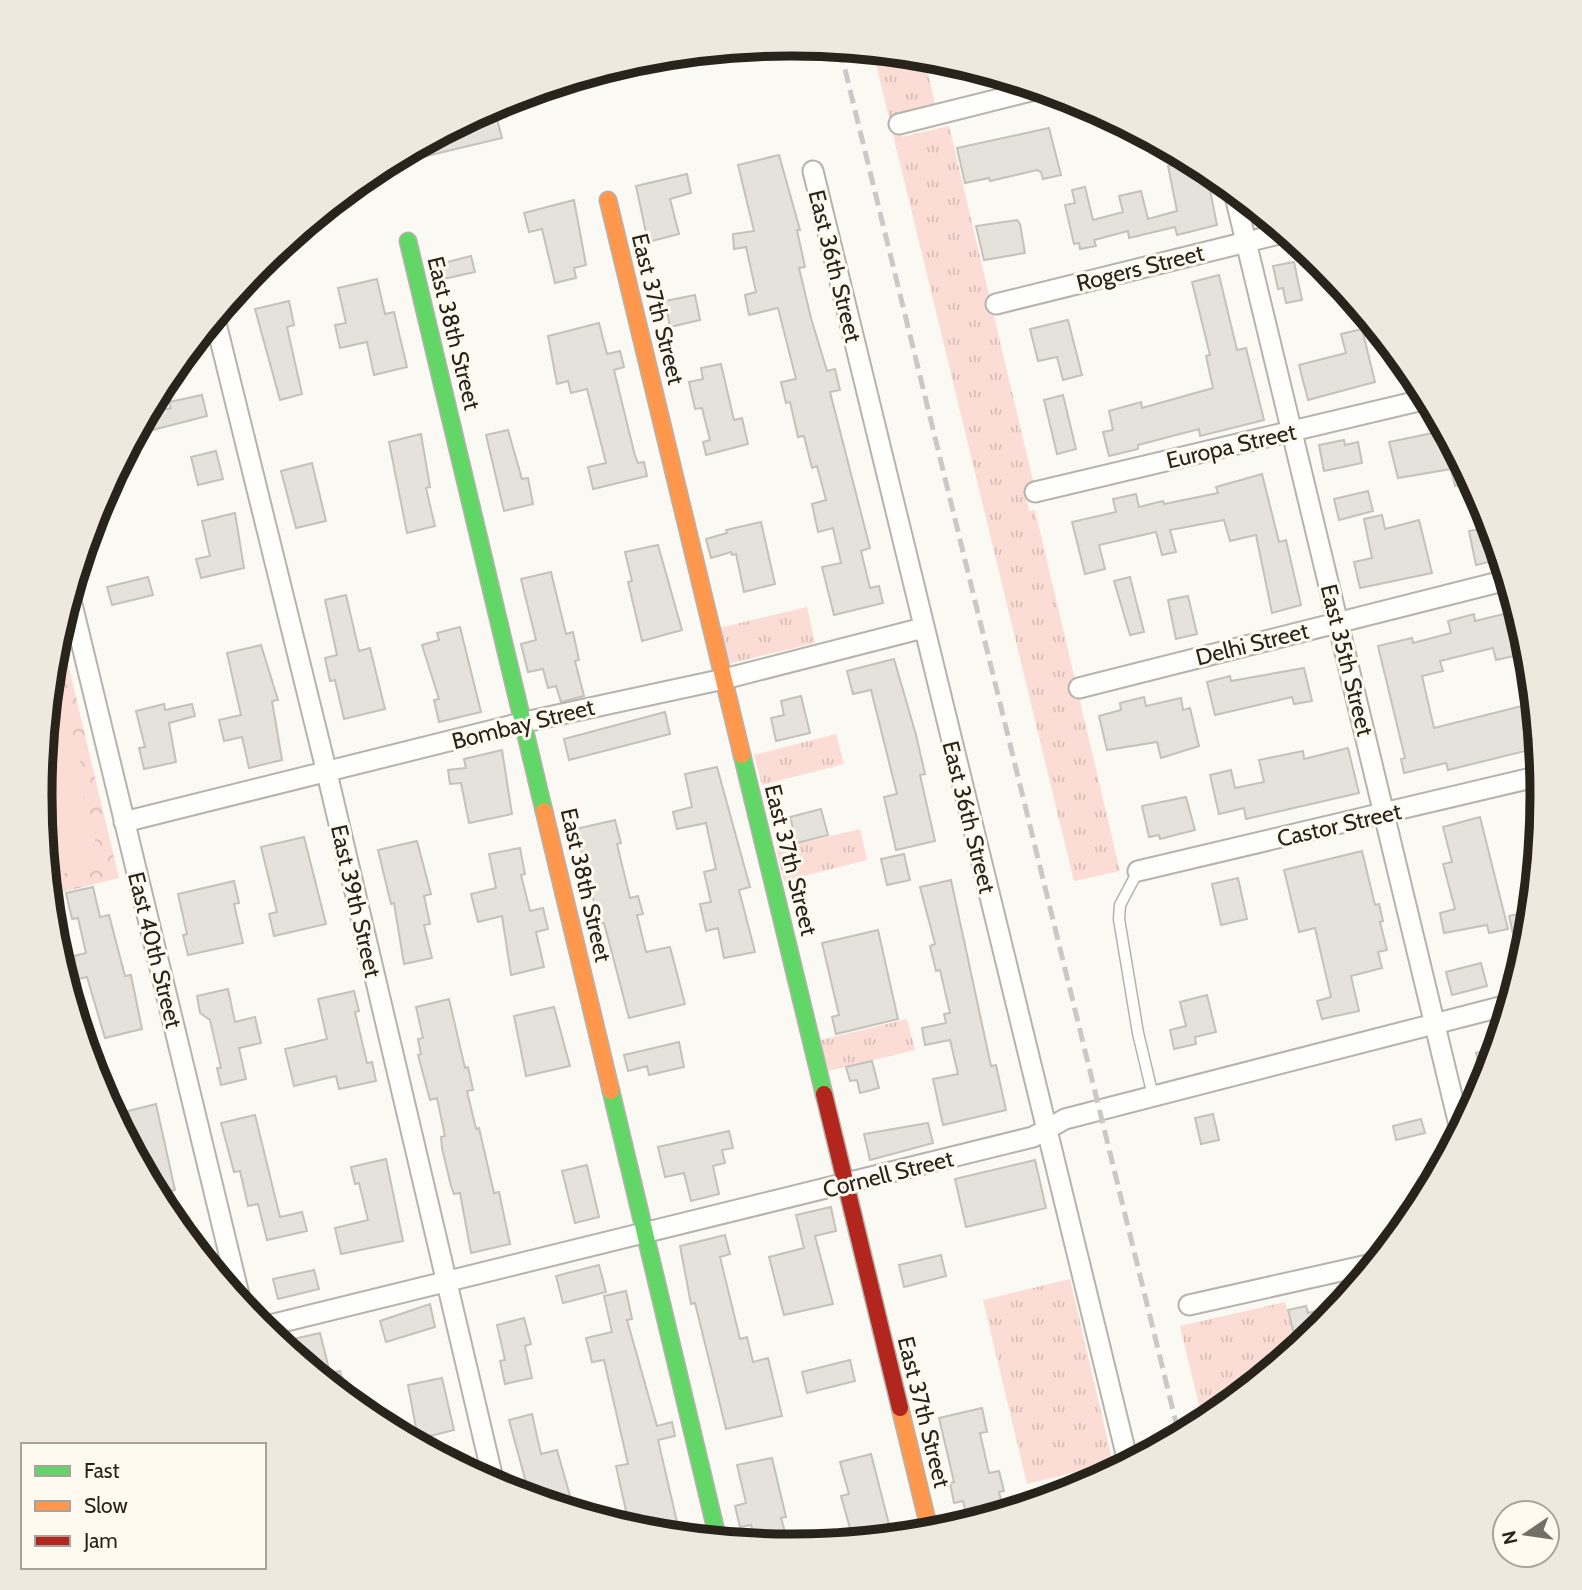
<svg xmlns="http://www.w3.org/2000/svg" width="1582" height="1590" font-family="Cabin,sans-serif">
  <style>
    .grass { fill: url(#grass-tufts) }
    .forest { fill: url(#forest-crowns) }
    .pitch { fill: #fbddd5 }
    .building { fill: #e5e1db; stroke: #c5c1bb; stroke-width: 2 }
    .lines { fill: none; stroke-linecap: round; stroke-linejoin: round }
    .lane-casing { stroke: #b6b3ac; stroke-width: 13 }
    .street-casing { stroke: #b6b3ac; stroke-width: 23 }
    .fast-casing { stroke: #b6b3ac; stroke-width: 19 }
    .slow-casing { stroke: #b6b3ac; stroke-width: 19 }
    .jam-casing { stroke: #b6b3ac; stroke-width: 19 }
    .lane { stroke: #fefefd; stroke-width: 10 }
    .street { stroke: #fefefd; stroke-width: 19 }
    .fast { stroke: #63d668; stroke-width: 16 }
    .slow { stroke: #ff974d; stroke-width: 16 }
    .jam { stroke: #b3261e; stroke-width: 16 }
    .rail { stroke: #c9c9c7; stroke-width: 5; stroke-dasharray: 14 7; stroke-linecap: butt }
    .labels { text-anchor: middle; stroke-width: 6; stroke-linejoin: round; paint-order: stroke }
    .street-label { font-size: 23px; fill: #28241b; stroke: #fefaf0 }
    .rim { fill: none; stroke: #28241b; stroke-width: 9 }
  </style>
  <defs>
    <pattern id="grass-tufts" width="24" height="20" patternUnits="userSpaceOnUse" patternTransform="scale(1.75)"><rect width="24" height="20" fill="#fbddd5"/><path d="M3 7l-1-3M5 7V3M7 7l1-3M15 17l-1-3M17 17v-4M19 17l1-3" fill="none" stroke="#d7beb6"/></pattern>
    <pattern id="forest-crowns" width="20" height="18" patternUnits="userSpaceOnUse" patternTransform="scale(1.75)"><rect width="20" height="18" fill="#fbddd5"/><path d="M2 6a3 3 0 1 1 6 0M12 15a3 3 0 1 1 6 0" fill="none" stroke="#d7beb6"/></pattern>
  </defs>
  <rect width="100%" height="100%" fill="#faf9f4"/>
  <path class="grass" d="M873 52 924 57 936 108 898 116 902 137 949 126 1034 485 1025 488 1029 511 1035 510 1120 871 1074 881Z
    M807 607 815 643 728 664 719 628Z
    M836 734 844 764 762 785 754 755Z
    M860 829 867 860 784 881 776 849Z
    M907 1019 915 1050 824 1072 817 1041Z
    M1070 1279 1113 1463 1027 1484 983 1300Z
    M1285 1302 1296 1347 1203 1422 1180 1326Z"/>
  <path class="forest" d="M60 630 119 878 50 895 40 795 55 648Z"/>
  <path class="pitch" d="M53 666 58 672 87 790C78 814 67 819 43 823L40 795Z
    M90 819 101 865 48 877 44 830Z"/>
  <path class="building" d="M494 107 502 138 401 162 399 157Z
    M1049 128 1061 175 1043 179 1041 172 1037 170 990 181 989 178 965 183 957 148Z
    M779 155 800 230H797L805 267 799 268 811 318 827 371 835 369 840 390 830 392 870 548 861 551 870 588 879 586 883 603 834 615 822 567 841 563 833 528 818 532 812 504 826 500 817 466 812 468 804 436 798 437 790 402 786 403 781 382 796 379 778 308 749 315 745 295 756 292 746 247 734 249 733 234 754 231 738 165Z
    M1191 162 1206 170 1217 225 1177 235 1175 227 1129 238 1128 231 1094 240 1096 246 1080 249 1079 243 1074 244 1065 205 1075 203 1072 190 1085 187 1093 220 1123 212 1119 196 1141 191 1148 219 1177 211 1168 166Z
    M687 174 691 193 670 199 679 234 648 242 636 186Z
    M574 200 586 265 574 268 576 278 555 283 542 229 529 232 524 213Z
    M1017 220 1020 224 1025 253 984 260 976 226Z
    M471 256 475 272 439 280 435 265Z
    M1294 262 1302 300 1286 303 1283 288 1278 289 1273 266Z
    M1219 275 1237 350 1246 348 1264 420 1200 436 1199 429 1138 445V449L1109 456 1103 432 1113 430 1109 411 1141 402 1142 408 1213 388 1206 356 1210 355 1192 282Z
    M377 279 385 314 394 312 407 367 374 375 367 342 340 348 335 325 346 323 338 288Z
    M695 295 700 320 670 327 665 301Z
    M289 301 294 325 287 327 302 394 280 400 255 309Z
    M1068 320 1082 375 1063 380 1057 357 1038 361 1030 329Z
    M599 323 607 354 620 351 624 367 614 370 635 456 638 463 644 462 647 476 593 489 588 467 606 463 587 389 571 393 568 381 557 384 548 336Z
    M1362 329 1375 382 1308 400 1299 365 1346 353 1341 334Z
    M721 364 734 420 742 418 748 444 706 455 703 442 710 440 702 408 695 409 689 382 703 379 701 368Z
    M202 395 207 416 137 434 152 405 154 412 171 408 169 402Z
    M1063 395 1076 449 1057 454 1044 400Z
    M508 430 522 479 528 478 533 504 504 511 486 435Z
    M1443 431 1471 482 1455 486 1451 469 1398 478 1389 442Z
    M421 434 430 487 426 488 435 526 407 533 389 442Z
    M1344 440 1345 445 1358 442 1362 463 1324 471 1319 445Z
    M216 451 223 479 198 485 191 457Z
    M312 463 326 521 296 528 281 471Z
    M1262 474 1279 542 1286 540 1301 605 1272 613 1256 535 1230 541 1224 520 1170 530 1176 552 1162 555 1156 532 1099 545 1105 569 1085 574 1072 522 1116 512 1113 499 1136 494 1139 507 1163 501 1164 504 1218 493 1216 487Z
    M1368 491 1373 511 1339 520 1334 499Z
    M235 513 244 568 201 578 196 559 210 556 202 521Z
    M1382 515 1385 529 1419 520 1432 573 1360 588 1354 562 1372 558 1364 519Z
    M761 522 775 584 744 592 736 554 732 555 731 552 711 558 706 539 727 533 726 530Z
    M1486 528 1493 561 1476 565 1469 531Z
    M658 545 682 630 642 641 628 582 632 581 625 552Z
    M551 572 566 634 573 632 579 660 575 661 584 696 561 702 556 686 548 688 543 669 528 672 521 644 536 640 521 579Z
    M148 577 153 595 112 605 107 587Z
    M1130 577 1144 632 1130 635 1114 581Z
    M346 595 359 651 370 648 385 709 344 719 335 680 330 681 325 658 337 655 325 600Z
    M1188 596 1197 634 1176 639 1168 600Z
    M1508 613 1518 655 1496 660 1493 648 1440 661 1443 671 1422 676 1434 728 1530 704 1537 748 1448 770 1446 763 1404 773 1401 759 1405 758 1378 646 1412 638 1413 643 1451 633 1448 621 1474 614 1475 621Z
    M460 627 481 712 439 722 434 700 439 699 422 645 439 640 437 633Z
    M261 645 278 700 272 701 282 760 249 768 242 737 224 741 219 720 241 715 227 653Z
    M894 659 916 735 925 774 920 775 935 841 896 850 884 797 897 794 871 690 853 694 847 671Z
    M1304 668 1312 701 1294 704 1292 697 1215 715 1207 682 1230 676 1231 681Z
    M801 696 810 733 776 741 771 718 784 715 781 701Z
    M1144 697 1146 706 1181 698 1183 710 1190 708 1199 746 1161 758 1157 742 1107 750 1099 716 1121 710 1120 703Z
    M164 704 165 710 192 704 195 716 169 723 176 762 144 769 139 748 145 747 136 711Z
    M665 712 670 734 569 760 564 739Z
    M1348 748 1359 793 1246 819 1244 808 1219 814 1210 775 1231 770 1235 788 1264 782 1259 760 1303 751 1304 759Z
    M502 750 512 814 469 823 461 783 450 784 448 770 466 768 464 759Z
    M717 767 750 887 739 890 755 952 724 958 718 928 706 931 700 904 711 902 704 872 716 869 706 823 677 829 673 812 692 807 685 774Z
    M1186 797 1195 830 1160 839 1159 835 1149 837 1142 806Z
    M821 809 828 835 797 843 790 817Z
    M1480 817 1508 929 1489 933 1487 925 1444 933 1440 913 1455 909 1443 864 1452 862 1443 827Z
    M615 820 621 843 617 844 630 898 638 896 643 914 637 915 646 952 670 947 685 1004 629 1018 604 923 593 925 589 907 595 906 576 829Z
    M304 837 326 924 274 936 269 914 277 912 261 847Z
    M417 841 431 894 424 896 430 924 424 925 432 958 404 964 394 903 391 904 378 850Z
    M520 848 525 874 521 875 530 911 543 908 548 929 536 932 544 967 511 975 502 916 478 922 471 894 496 888 489 854Z
    M1362 851 1375 905 1379 904 1383 921 1380 922 1387 950 1378 952 1382 968 1351 976 1359 1011 1322 1019 1317 1001 1331 997 1315 928 1299 932 1284 870Z
    M904 854 910 880 887 885 881 859Z
    M1238 878 1247 919 1221 925 1212 884Z
    M951 880 991 1066 996 1065 1006 1110 943 1125 933 1079 958 1074 950 1040 925 1045 922 1028 946 1023 944 1014 950 1013 940 970 936 971 930 946 935 944 920 887Z
    M234 881 239 903 234 904 243 943 188 955 183 935 187 934 178 894Z
    M93 887 100 917 109 915 125 976 131 975 142 1029 105 1038 87 977 79 979 74 956 86 953 78 918 72 919 66 893Z
    M1530 911 1527 942 1520 965 1509 916Z
    M878 930 898 1019 836 1034 832 1017 839 1015 822 943Z
    M1481 963 1487 986 1452 995 1446 972Z
    M228 989 235 1022 255 1017 261 1043 239 1048 246 1079 221 1085 217 1068H221L210 1020 200 1013 197 996Z
    M354 991 359 1011 355 1012 367 1063 372 1062 376 1081 339 1089 336 1076 294 1086 285 1049 327 1039 318 999Z
    M1207 995 1216 1032 1195 1037 1196 1044 1174 1049 1170 1030 1186 1026 1180 1002Z
    M449 999 465 1068 468 1067 473 1090 467 1091 476 1129 479 1128 494 1193 499 1192 510 1244 471 1253 460 1193 454 1194 451 1186 442 1148 441 1137 445 1136 437 1098 430 1100 418 1055 421 1054 418 1039 423 1038 416 1007Z
    M554 1007 570 1066 526 1076 514 1016Z
    M679 1042 684 1067 649 1075 647 1066 628 1071 624 1055Z
    M1495 1048 1484 1083V1084L1476 1053Z
    M872 1061 879 1088 860 1093 857 1080 850 1081 846 1067Z
    M156 1104 175 1190 171 1191 178 1226 167 1212 129 1142 135 1141 128 1111Z
    M1213 1114 1219 1140 1201 1144 1195 1118Z
    M255 1115 280 1217 302 1212 307 1231 267 1240 258 1204 248 1206 240 1171 234 1172 221 1123Z
    M1421 1119 1425 1133 1396 1140 1393 1126Z
    M928 1123 933 1143 870 1160 864 1134Z
    M729 1131 733 1148 722 1150 725 1163 713 1166 719 1194 691 1201 684 1173 665 1177 658 1147Z
    M386 1159 403 1241 341 1254 335 1228 368 1220 359 1183 355 1184 351 1167Z
    M1035 1160 1046 1208 966 1227 955 1179Z
    M587 1165 599 1217 575 1223 562 1171Z
    M831 1207 836 1231 815 1236 833 1304 784 1315 769 1257 804 1248 796 1215Z
    M725 1235 730 1254 720 1257 740 1339 747 1337 753 1362 768 1358 782 1416 726 1429 695 1303 691 1304 680 1246Z
    M941 1255 946 1276 904 1287 899 1265Z
    M599 1265 606 1292 563 1303 556 1276Z
    M314 1270 319 1289 278 1299 273 1279Z
    M626 1291 632 1319 627 1320 657 1426 672 1422 675 1436 658 1440 680 1535 646 1531 642 1517 628 1520 616 1466 628 1464 604 1360 592 1362 586 1338 612 1332 604 1296Z
    M430 1304 435 1327 386 1342 380 1321Z
    M1306 1306 1308 1313 1338 1306 1322 1326 1297 1346 1288 1310Z
    M524 1318 531 1344 525 1346 532 1378 505 1384 500 1361 505 1360 497 1325Z
    M320 1333 330 1373 340 1371 343 1384 334 1386 280 1342Z
    M850 1360 855 1381 807 1393 802 1372Z
    M442 1378 454 1430 418 1439 408 1385Z
    M982 1408 987 1432 980 1433 989 1473 999 1471 1004 1491 999 1492 1004 1511 968 1522 963 1501 954 1503 950 1483 954 1482 939 1418Z
    M532 1414 541 1454 557 1450 574 1510 530 1497 509 1420Z
    M871 1454 892 1536 860 1539 858 1530 851 1532 841 1496 849 1494 840 1462Z
    M772 1458 786 1517 781 1518 789 1546 756 1542 751 1525 740 1527 735 1506 746 1503 737 1465Z"/>
  <g class="lines">
    <g class="lane-casing">
      <path id="lane" d="M1138 871 1120 905 1119 919 1138 1033 1153 1096"/>
    </g>
    <g class="street-casing">
      <path id="street" d="M899 124 1039 89
        M813 171 1128 1462
        M1234 192 1460 1129
        M996 304 1283 233
        M215 319 327 773 494 1483
        M1035 492 1427 399
        M70 596 241 1303
        M1079 688 1507 580
        M124 822 525 722 724 679 923 628
        M1138 871 1540 776
        M1189 1305 1372 1264
        M262 1327 1033 1137 1065 1119 1508 1005"/>
    </g>
    <g class="fast-casing">
      <path id="fast" d="M408 241 544 811
        M742 755 824 1094
        M611 1091 718 1539"/>
    </g>
    <g class="slow-casing">
      <path id="slow" d="M608 200 742 755
        M544 811 611 1091
        M900 1408 930 1532"/>
    </g>
    <g class="jam-casing">
      <path id="jam" d="M824 1094 900 1408"/>
    </g>
    <use href="#lane" class="lane"/>
    <use href="#street" class="street"/>
    <use href="#fast" class="fast"/>
    <use href="#slow" class="slow"/>
    <use href="#jam" class="jam"/>
    <path class="rail" d="M840 49 1179 1435"/>
  </g>
  <g class="labels">
    <g class="street-label">
      <text transform="translate(835 266) rotate(76)" y="8">East 36th Street</text>
      <text transform="translate(1140 268) rotate(-14)" y="8">Rogers Street</text>
      <text transform="translate(658 309) rotate(76)" y="8">East 37th Street</text>
      <text transform="translate(454 333) rotate(76)" y="8">East 38th Street</text>
      <text transform="translate(1231 446) rotate(-13)" y="8">Europa Street</text>
      <text transform="translate(1252 644) rotate(-14)" y="8">Delhi Street</text>
      <text transform="translate(1347 660) rotate(76)" y="8">East 35th Street</text>
      <text transform="translate(523 724) rotate(-14)" y="8">Bombay Street</text>
      <text transform="translate(969 817) rotate(76)" y="8">East 36th Street</text>
      <text transform="translate(1339 825) rotate(-13)" y="8">Castor Street</text>
      <text transform="translate(791 860) rotate(76)" y="8">East 37th Street</text>
      <text transform="translate(586 885) rotate(77)" y="8">East 38th Street</text>
      <text transform="translate(356 901) rotate(77)" y="8">East 39th Street</text>
      <text transform="translate(155 950) rotate(76)" y="8">East 40th Street</text>
      <text transform="translate(888 1174) rotate(-14)" y="8">Cornell Street</text>
      <text transform="translate(924 1412) rotate(76)" y="8">East 37th Street</text>
    </g>
  </g>
  <path d="M0 0H1582V1590H0ZM790 56H792A738 738 0 0 1 1530 794V796A738 738 0 0 1 792 1534H790A738 738 0 0 1 52 796V794A738 738 0 0 1 790 56Z" fill="#ede9df" fill-rule="evenodd"/>
  <path class="rim" d="M790 56H792A738 738 0 0 1 1530 794V796A738 738 0 0 1 792 1534H790A738 738 0 0 1 52 796V794A738 738 0 0 1 790 56Z"/>
  <rect x="21" y="1443" width="245" height="126" fill="#fefaf0" stroke="#a8a49b" stroke-width="2"/>
  <rect x="35" y="1466" width="35" height="10" fill="#63d668" stroke="#a8a49b" stroke-width="2"/>
  <text x="84" y="1478" font-size="21" fill="#28241b">Fast</text>
  <rect x="35" y="1501" width="35" height="10" fill="#ff974d" stroke="#a8a49b" stroke-width="2"/>
  <text x="84" y="1513" font-size="21" fill="#28241b">Slow</text>
  <rect x="35" y="1536" width="35" height="10" fill="#b3261e" stroke="#a8a49b" stroke-width="2"/>
  <text x="84" y="1548" font-size="21" fill="#28241b">Jam</text>
  <g transform="translate(1526 1534) rotate(257)"><circle r="33" fill="#fefaf0" stroke="#a8a49b" stroke-width="2"/>
  <path d="M0-5L12 26L0 18L-12 26Z" fill="#726f67"/>
  <text y="-10" font-size="19" font-weight="bold" text-anchor="middle" fill="#28241b">N</text>
  </g>
</svg>
